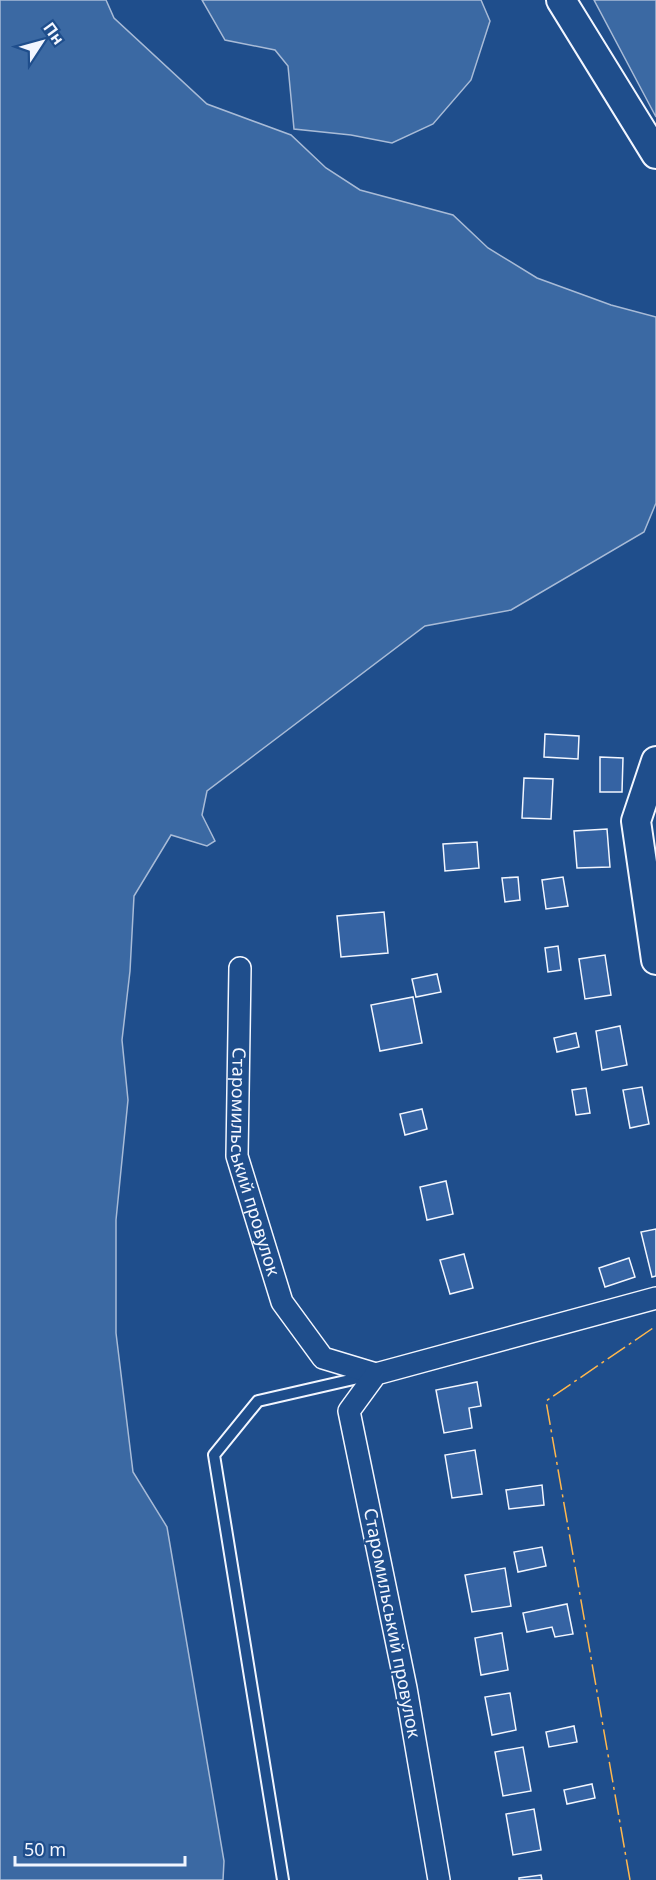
<svg xmlns="http://www.w3.org/2000/svg" width="656" height="1880" font-family="'Noto Sans',sans-serif">
  <style>
    .water { fill: #3b69a3; stroke: #a8bbd7; stroke-width: 1.5 }
    .building { fill: #3563a3; stroke: #f2f6ff; stroke-width: 1.5 }
    .lines { fill: none; stroke-linecap: round; stroke-linejoin: round }
    .lane-casing { stroke: #f2f6ff; stroke-width: 14 }
    .street-casing { stroke: #f2f6ff; stroke-width: 24 }
    .secondary-casing { stroke: #f2f6ff; stroke-width: 32 }
    .lane { stroke: #1f4e8c; stroke-width: 10 }
    .street { stroke: #1f4e8c; stroke-width: 21 }
    .secondary { stroke: #1f4e8c; stroke-width: 28 }
    .power { stroke: #ffb74d; stroke-width: 1.5; stroke-dasharray: 21 4.5 3 4.5; stroke-linecap: butt }
    .labels { text-anchor: middle; stroke-width: 4.5; stroke-linejoin: round; paint-order: stroke }
    .street-label { font-size: 18px; fill: #f2f6ff; stroke: #1f4e8c }
  </style>
  <rect width="100%" height="100%" fill="#1f4e8c"/>
  <path class="water" d="M0 0H106L114 18 207 104 291 135 326 168 360 190 453 215 488 248 537 278 611 305 656 317V503L644 532 511 610 425 626 207 791 202 815 215 841 207 846 171 835 134 896 130 971 122 1040 128 1100 116 1220V1333L133 1472 167 1527 224 1861 223 1880H0Z
    M202 0H481L490 21 471 80 433 124 392 143 351 135 294 129 288 66 275 50 225 40Z
    M594 0H656V117Z"/>
  <path class="building" d="M545 734 579 736 578 759 544 757Z
    M600 757 623 758 622 792H600Z
    M524 778 553 779 551 819 522 818Z
    M607 829 610 867 577 868 574 831Z
    M477 842 479 868 445 871 443 844Z
    M518 877 520 900 505 902 502 878Z
    M563 877 568 906 546 909 542 880Z
    M384 912 388 953 341 957 337 916Z
    M558 946 561 970 548 972 545 948Z
    M605 955 611 995 585 999 579 959Z
    M437 974 441 992 416 997 412 979Z
    M413 997 422 1043 380 1051 371 1005Z
    M620 1026 627 1065 602 1070 596 1031Z
    M576 1033 579 1047 557 1052 554 1038Z
    M642 1087 649 1124 630 1128 623 1090Z
    M586 1088 590 1113 576 1115 572 1090Z
    M422 1109 427 1129 405 1135 400 1114Z
    M446 1181 453 1214 427 1220 420 1187Z
    M656 1229V1276L652 1277 641 1232Z
    M464 1254 473 1288 450 1294 440 1260Z
    M629 1258 635 1277 605 1287 599 1268Z
    M477 1382 481 1406 469 1408 472 1428 444 1433 436 1390Z
    M475 1450 482 1494 452 1498 445 1455Z
    M542 1485 544 1505 509 1509 506 1490Z
    M542 1547 546 1566 518 1572 514 1552Z
    M505 1568 511 1606 472 1612 465 1575Z
    M567 1604 573 1634 555 1637 552 1627 527 1632 523 1613Z
    M502 1633 508 1670 481 1675 475 1638Z
    M510 1693 516 1730 492 1735 485 1697Z
    M574 1726 577 1742 549 1747 546 1732Z
    M523 1747 531 1791 503 1796 495 1752Z
    M592 1784 595 1798 567 1804 564 1790Z
    M534 1809 541 1850 513 1855 506 1814Z
    M541 1875 542 1880H519V1878Z"/>
  <g class="lines">
    <g class="lane-casing">
      <path id="lane" d="M283 1880 214 1455 258 1401 367 1376"/>
    </g>
    <g class="street-casing">
      <g id="street">
        <path id="s1" d="M240 968 237 1156 282 1302 323 1358 376 1374"/>
        <path d="M439 1880 406 1688 349 1411 376 1374 656 1298"/>
      </g>
    </g>
    <g class="secondary-casing">
      <path id="secondary" d="M561 0 656 154
        M656 761 636 821 656 960"/>
    </g>
    <use href="#lane" class="lane"/>
    <use href="#street" class="street"/>
    <use href="#secondary" class="secondary"/>
    <path class="power" d="M630 1880 546 1401 656 1326"/>
  </g>
  <g class="labels">
    <g class="street-label">
      <text dy="6" stroke="none"><textPath href="#s1" startOffset="196">Старомильський провулок</textPath></text>
      <text transform="translate(392 1623) rotate(79)" y="6">Старомильський провулок</text>
    </g>
  </g>
  <g transform="translate(42 42) rotate(54)" stroke="#1f4e8c" stroke-width="4.5" paint-order="stroke">
  <path d="M0-4.5L10 22L0 15L-10 22Z" fill="#f2f6ff"/>
  <text y="-9" font-size="16" font-weight="bold" text-anchor="middle" fill="#f2f6ff">Пн</text>
  </g>
  <path d="M15 1856v9h170v-9" fill="none" stroke="#f2f6ff" stroke-width="3"/>
  <text x="24" y="1856" font-size="18" fill="#f2f6ff" stroke="#1f4e8c" stroke-width="4.5" paint-order="stroke">50 m</text>
</svg>
